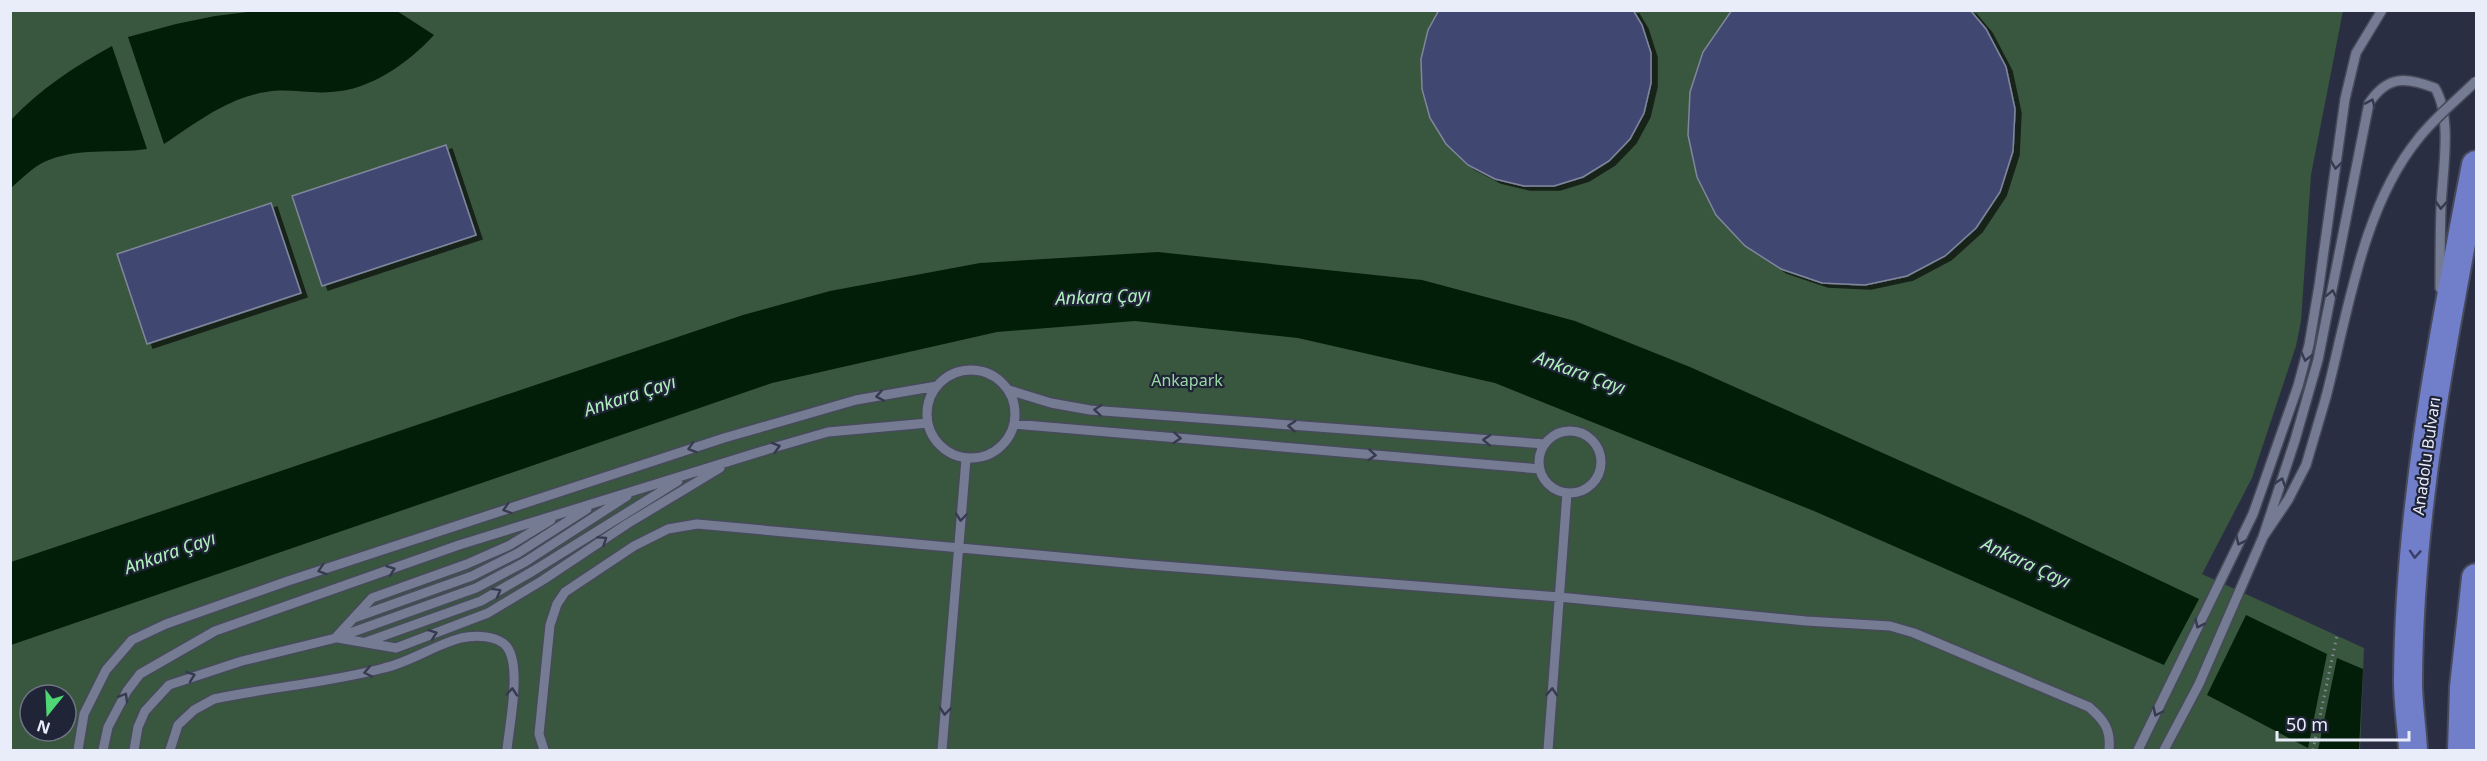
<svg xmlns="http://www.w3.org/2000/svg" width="2487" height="761" font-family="'Noto Sans',sans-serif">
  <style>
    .green { fill: #39563e; fill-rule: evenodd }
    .water { fill: #021e09 }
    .building { fill: #3f476f; stroke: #80869e; stroke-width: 1.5; filter: url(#shadow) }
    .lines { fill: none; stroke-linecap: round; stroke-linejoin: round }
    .lane-casing { stroke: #464a5a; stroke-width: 12 }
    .primary-casing { stroke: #464a5a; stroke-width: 32 }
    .path { stroke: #838797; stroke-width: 3; stroke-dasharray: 1.5 4.5; stroke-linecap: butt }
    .lane { stroke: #757b92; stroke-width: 9 }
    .primary { stroke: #717eca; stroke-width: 28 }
    .lane-bridge-casing { stroke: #464a5a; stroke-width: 12; stroke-linecap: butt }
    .lane-bridge { stroke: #757b92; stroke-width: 9 }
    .oneway { stroke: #353a4e }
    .oneway2 { stroke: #383f63 }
    .labels { text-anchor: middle; stroke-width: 4.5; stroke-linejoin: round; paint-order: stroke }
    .park-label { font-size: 16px; fill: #99d8a4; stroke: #202437 }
    .street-label { font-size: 16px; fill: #e9edfa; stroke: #202437 }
    .water-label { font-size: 18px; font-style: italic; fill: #aff0bb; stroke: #202437 }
  </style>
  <defs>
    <filter id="shadow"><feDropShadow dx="6" dy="4" stdDeviation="0" flood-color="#0009"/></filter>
  </defs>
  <rect width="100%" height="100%" fill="#2a2e42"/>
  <path class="green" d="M10 11H2343L2311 175 2301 321 2296 346 2252 478 2202 574 2364 648 2360 750H11ZM30 695H66V731H30Z"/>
  <path class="water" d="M265 10 397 11 434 35C408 63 371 90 331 92 310 94 288 88 266 92 227 98 196 123 164 144L128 37 176 24 215 16Z
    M112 46 147 149C112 154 77 147 44 162 32 168 21 179 11 188V120C40 89 75 66 112 46Z
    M1158 252 1422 280 1575 321 1690 367 2024 516 2199 599 2164 665 1814 511 1495 383 1298 338 1135 321 997 332 772 383 11 645V562L743 315 830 291 980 263Z
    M2246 615 2327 654 2308 748 2207 695Z
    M2337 658 2363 669 2359 750H2318Z"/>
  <path class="building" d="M1439 10H1633L1642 25 1651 53V83L1644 113 1630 139 1609 161 1583 177 1554 186H1524L1495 179 1468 165 1446 144 1430 118 1422 89 1421 59 1428 30Z
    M1732 10H1970L1986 29 2006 67 2015 109 2013 151 2000 192 1976 228 1945 256 1907 276 1865 285 1822 283 1781 269 1745 246 1716 215 1697 177 1688 135 1690 92 1703 52Z
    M446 145 476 235 322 286 292 196Z
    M271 203 301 293 147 344 117 254Z"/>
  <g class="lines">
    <g class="lane-casing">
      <path id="lane" d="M927 414a44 44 0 1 1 88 0a44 44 0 1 1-88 0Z
        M1009 390 1051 403 1090 410 1545 444
        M1014 424 1540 469
        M1539 462a31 31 0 1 1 62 0a31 31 0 1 1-62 0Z
        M2263 537 2295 440 2318 360 2369 103C2388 75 2406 77 2435 88 2453 118 2442 174 2441 208 2440 234 2440 261 2440 288
        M354 618 472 576 518 553 587 509
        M337 636 372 598 467 564 510 545 551 520
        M338 638 396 648 488 613 543 580 627 524 720 468
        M366 642 481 601 533 571 678 481
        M78 750 84 714 106 670 132 640 166 624 288 581 724 438 856 400 937 386
        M103 750 108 727 127 691 140 674 215 631 459 545 769 449 828 432 928 423
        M134 750 138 727 145 711 169 685 242 661 336 638 476 588 525 562 627 496
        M170 750 178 725 194 710 214 699C270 687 329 683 384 668 411 662 434 645 461 638 475 635 498 635 507 647 522 667 509 726 507 750
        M544 750 539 734 550 625 557 604 565 592 634 546 668 529 697 524 1137 564 1559 597 1806 621 1890 626 1914 633 2089 707C2104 720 2111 729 2109 750
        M942 750 966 459
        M1548 750 1567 493
        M2138 750 2253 514 2298 386 2309 345 2319 286 2345 99 2356 53 2382 10
        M2164 750 2199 684 2263 537 2288 500 2306 465 2326 397"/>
    </g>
    <g class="primary-casing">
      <path id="primary" d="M2413 750C2412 728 2408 705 2408 682 2409 507 2443 336 2476 165
        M2462 750 2464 687 2476 578"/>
    </g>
    <path class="path" d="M2313 750 2337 635"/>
    <use href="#lane" class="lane"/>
    <use href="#primary" class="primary"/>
    <g class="lane-bridge-casing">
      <path id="lane-bridge" d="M2326 397C2348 313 2362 208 2418 139 2434 118 2457 100 2476 81"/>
    </g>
    <use href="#lane-bridge" class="lane-bridge"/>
  </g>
  <defs><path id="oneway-chevron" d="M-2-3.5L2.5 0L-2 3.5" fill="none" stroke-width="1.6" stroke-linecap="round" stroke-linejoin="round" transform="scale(1.5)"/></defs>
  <g class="oneway">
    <use href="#oneway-chevron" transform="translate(2371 103) rotate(-66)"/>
    <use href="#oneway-chevron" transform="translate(2336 165) rotate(98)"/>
    <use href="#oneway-chevron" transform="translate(2441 205) rotate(93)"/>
    <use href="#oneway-chevron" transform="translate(2332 294) rotate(-78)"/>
    <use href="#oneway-chevron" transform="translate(2306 357) rotate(104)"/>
    <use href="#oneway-chevron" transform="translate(880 396) rotate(170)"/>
    <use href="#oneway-chevron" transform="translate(1098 410) rotate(-175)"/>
    <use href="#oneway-chevron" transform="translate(1292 426) rotate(-176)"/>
    <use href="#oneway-chevron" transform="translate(1177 438) rotate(5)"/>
    <use href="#oneway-chevron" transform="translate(1487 440) rotate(-177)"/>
    <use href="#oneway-chevron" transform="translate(776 447) rotate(-16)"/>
    <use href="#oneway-chevron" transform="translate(692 448) rotate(162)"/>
    <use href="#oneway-chevron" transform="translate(1372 455) rotate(5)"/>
    <use href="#oneway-chevron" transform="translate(2281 482) rotate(-72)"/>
    <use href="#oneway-chevron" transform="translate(507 509) rotate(162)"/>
    <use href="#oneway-chevron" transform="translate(961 517) rotate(95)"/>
    <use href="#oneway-chevron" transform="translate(603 540) rotate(-34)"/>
    <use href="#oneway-chevron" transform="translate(2240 541) rotate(116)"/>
    <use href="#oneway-chevron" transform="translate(322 570) rotate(162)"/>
    <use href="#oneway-chevron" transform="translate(391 570) rotate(-20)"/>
    <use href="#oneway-chevron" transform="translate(497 592) rotate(-29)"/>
    <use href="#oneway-chevron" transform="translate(2199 624) rotate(116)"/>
    <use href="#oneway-chevron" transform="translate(433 634) rotate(-20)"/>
    <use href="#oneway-chevron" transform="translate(368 672) rotate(168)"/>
    <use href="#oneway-chevron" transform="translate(191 676) rotate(-20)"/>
    <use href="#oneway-chevron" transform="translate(512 692) rotate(-85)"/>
    <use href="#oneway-chevron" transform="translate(1552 692) rotate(-86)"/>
    <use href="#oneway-chevron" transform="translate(124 697) rotate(-60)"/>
    <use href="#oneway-chevron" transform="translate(945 711) rotate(95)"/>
    <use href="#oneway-chevron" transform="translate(2157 712) rotate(115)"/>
  </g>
  <use class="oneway2" href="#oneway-chevron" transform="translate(2415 554) rotate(94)"/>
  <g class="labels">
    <g class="park-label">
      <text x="1187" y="386">Ankapark</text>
    </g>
    <g class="street-label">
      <text transform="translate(2426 456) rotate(-82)" y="6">Anadolu Bulvarı</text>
    </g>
    <g class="water-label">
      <text transform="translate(1103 297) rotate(-2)" y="6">Ankara Çayı</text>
      <text transform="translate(1580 373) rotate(20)" y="6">Ankara Çayı</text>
      <text transform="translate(630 396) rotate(-18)" y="6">Ankara Çayı</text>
      <text transform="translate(170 553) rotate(-19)" y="6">Ankara Çayı</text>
      <text transform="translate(2026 563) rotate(25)" y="6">Ankara Çayı</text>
    </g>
  </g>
  <rect width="2487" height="761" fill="none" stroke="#e9edfa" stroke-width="24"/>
  <g transform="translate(48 713) rotate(198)"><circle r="28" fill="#202437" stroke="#707485" stroke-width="1.5"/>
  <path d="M0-4.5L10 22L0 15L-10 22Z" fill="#4fd675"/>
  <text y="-9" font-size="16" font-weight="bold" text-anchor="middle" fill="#e9edfa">N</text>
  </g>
  <path d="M2277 731v9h132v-9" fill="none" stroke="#e9edfa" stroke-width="3"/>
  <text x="2286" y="731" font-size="18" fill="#e9edfa" stroke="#202437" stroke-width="4.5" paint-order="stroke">50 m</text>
</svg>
